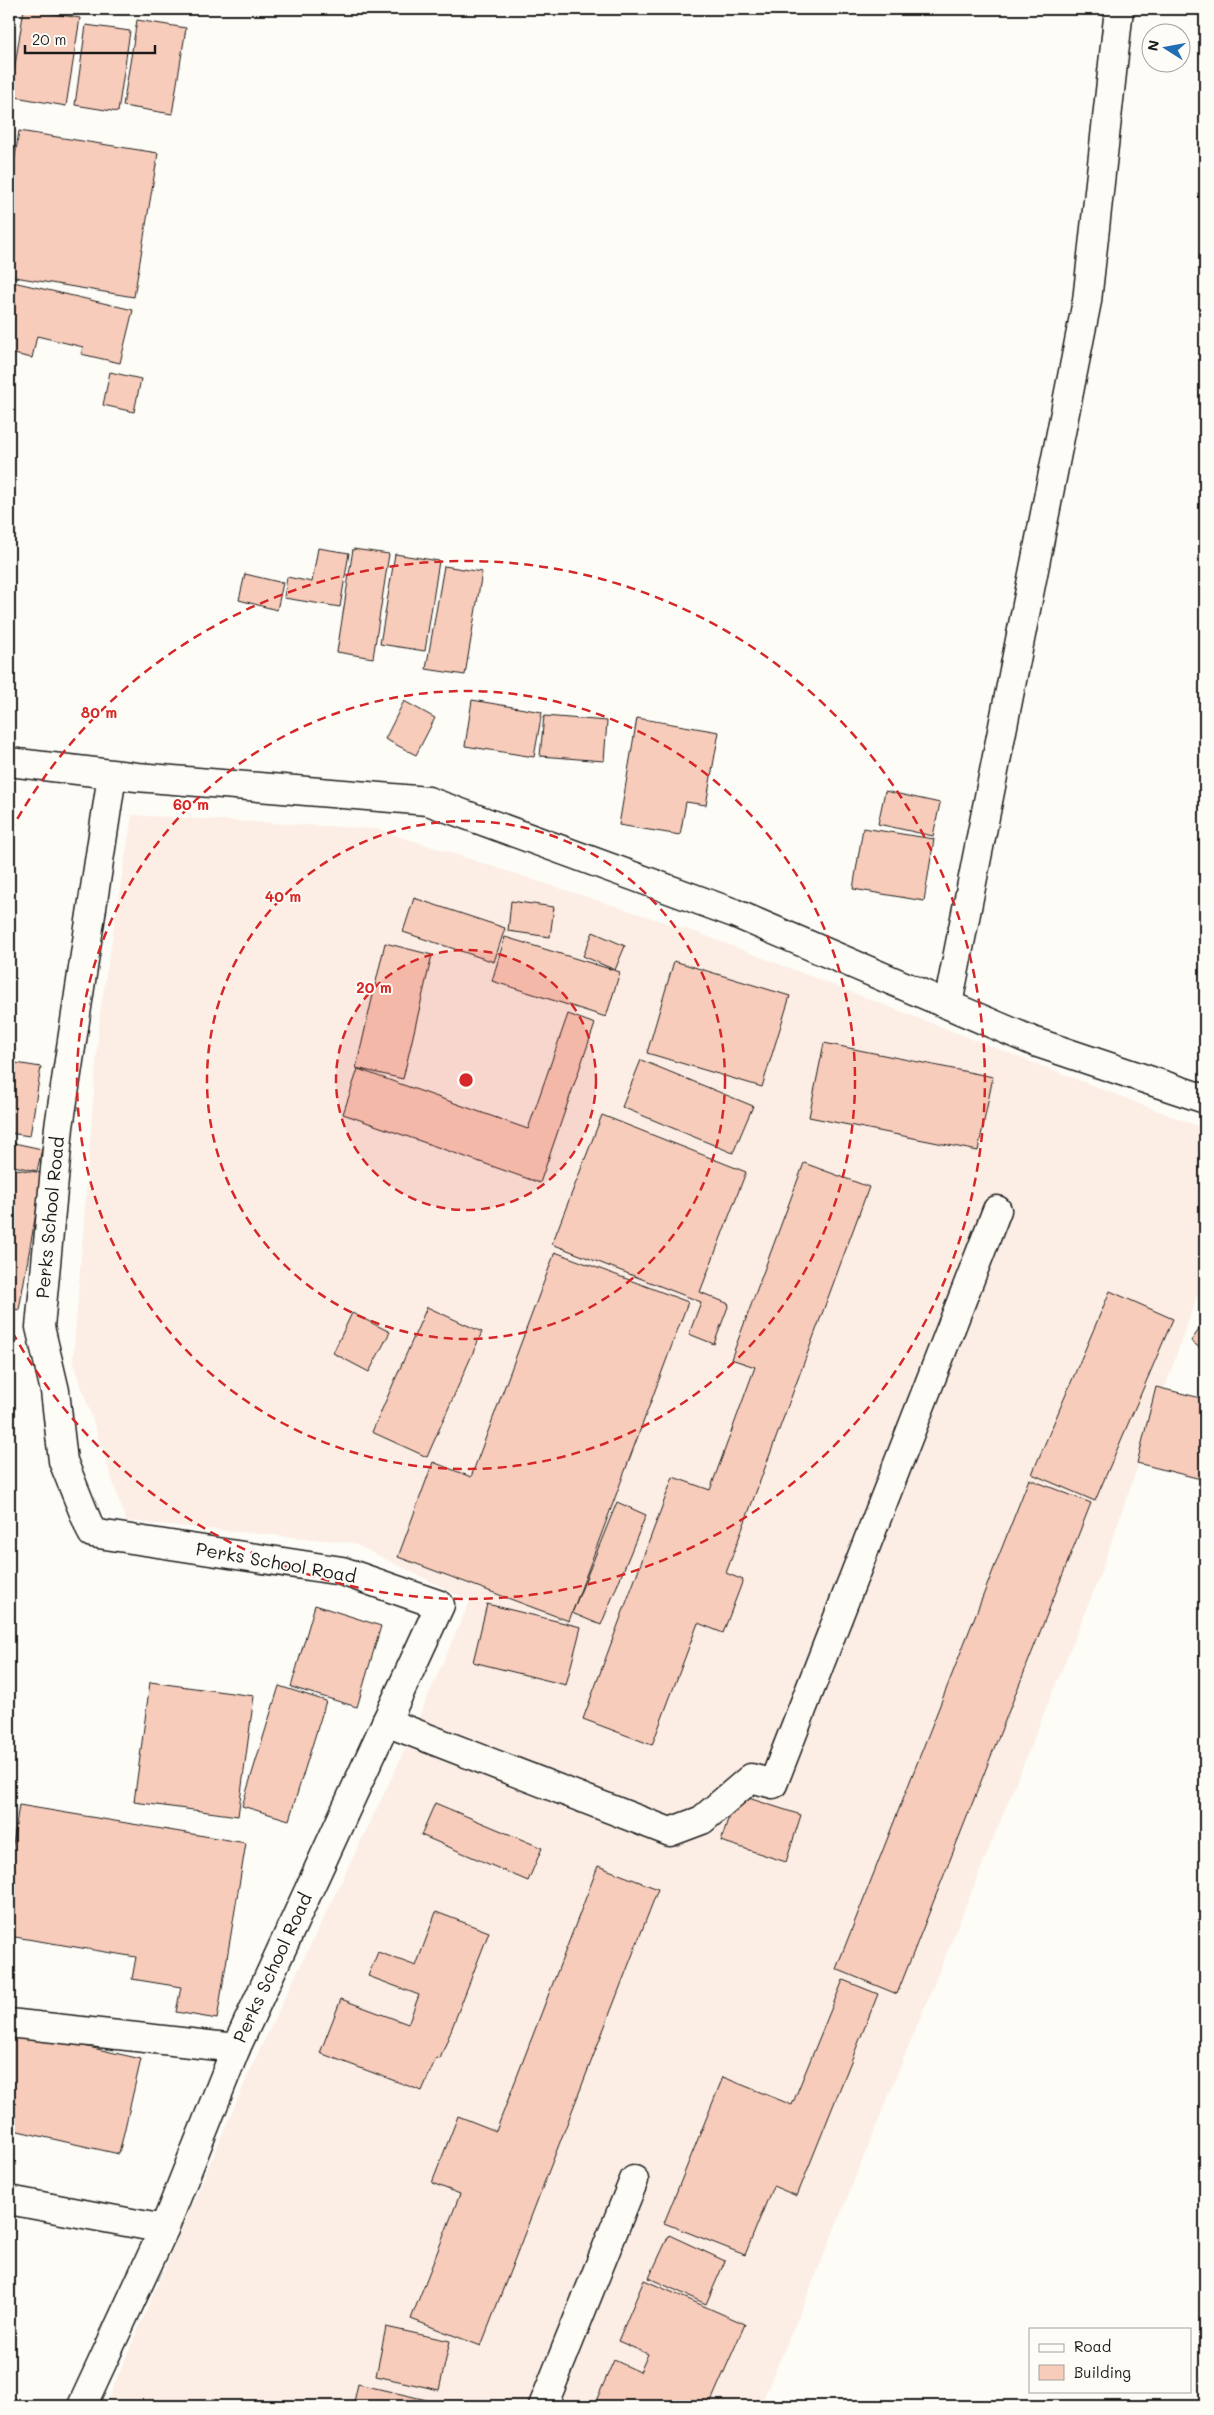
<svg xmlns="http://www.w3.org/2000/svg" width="1214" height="2415" font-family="Mali,sans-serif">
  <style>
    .built { fill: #fceee5 }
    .building { fill: #f8ccba; stroke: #1c1c1c }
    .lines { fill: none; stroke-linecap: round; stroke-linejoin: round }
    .minor-casing { stroke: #1c1c1c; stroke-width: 31 }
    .minor { stroke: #fdfcf7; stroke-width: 28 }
    .ring { fill: none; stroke: #d62828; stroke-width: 2.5; stroke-dasharray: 9 6 }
    .labels { text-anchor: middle; stroke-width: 4; stroke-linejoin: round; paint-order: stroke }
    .street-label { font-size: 18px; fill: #1c1c1c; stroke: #fdfcf7 }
    .centre { fill: #d62828; stroke: #fdfcf7; stroke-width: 2.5 }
    .ring-label { font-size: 15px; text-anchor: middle; font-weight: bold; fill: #d62828; stroke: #fdfcf7; stroke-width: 4; stroke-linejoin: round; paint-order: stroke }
  </style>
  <rect width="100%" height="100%" fill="#fdfcf7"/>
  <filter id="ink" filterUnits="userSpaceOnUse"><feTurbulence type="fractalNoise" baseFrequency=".02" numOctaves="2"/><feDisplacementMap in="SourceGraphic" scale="10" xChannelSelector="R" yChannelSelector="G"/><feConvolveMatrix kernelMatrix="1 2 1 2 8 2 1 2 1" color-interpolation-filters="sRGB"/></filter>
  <g filter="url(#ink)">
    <path class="built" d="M132 815 377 829 701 934 1205 1129V1273L1097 1583 808 2294 760 2406H105L255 2059 395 1771 470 1601 353 1543 126 1521 73 1361 100 1013Z"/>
    <path class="building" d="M24 9 80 18 66 106 10 96Z
      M137 20 186 28 172 114 123 106Z
      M86 25 130 31 118 112 75 105Z
      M19 131 158 153 134 297 9 276V196Z
      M9 281 133 310 120 363 81 354 83 347 37 336 32 358 9 353Z
      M110 372 141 379 134 412 103 405Z
      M318 548 349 553 340 607 284 598 287 577 312 582Z
      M353 549 389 554 373 658 337 652Z
      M395 554 439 561 425 651 380 644Z
      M444 566 482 572 465 675 426 669Z
      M245 574 283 583 277 610 239 600Z
      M472 700 542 712 534 757 465 746Z
      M404 701 435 718 416 755 385 739Z
      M544 716 607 721 604 761 540 756Z
      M637 718 719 732 706 805 686 802 680 835 619 825Z
      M885 791 940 803 933 836 878 824Z
      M863 828 934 839 924 901 853 889Z
      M414 898 505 928 494 962 403 932Z
      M511 901 554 907 550 937 508 931Z
      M593 932 625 946 615 970 583 956Z
      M505 937 620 972 606 1017 492 981Z
      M385 943 432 955 403 1079 356 1068Z
      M674 961 790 996 762 1087 647 1053Z
      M568 1014 595 1024 540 1183 343 1114 358 1069 528 1129Z
      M824 1043 993 1077 978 1151 809 1117Z
      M641 1060 753 1106 733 1153 622 1107Z
      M9 1062 41 1067 30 1136 9 1133Z
      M602 1115 746 1172 700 1292 729 1304 714 1344 689 1334 701 1302 552 1244Z
      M9 1142 42 1149 37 1171 9 1165Z
      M804 1163 869 1187 726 1573 743 1580 723 1633 698 1623 652 1745 583 1719 673 1477 710 1490 755 1367 731 1359Z
      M9 1168 43 1173 19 1310 9 1308Z
      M555 1252 688 1302 569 1621 398 1557 433 1462 471 1477Z
      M1110 1291 1173 1319 1095 1501 1032 1474Z
      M427 1307 482 1332 427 1457 372 1432Z
      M352 1313 390 1332 369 1372 333 1353Z
      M1205 1321V1352L1191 1341Z
      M1156 1387 1205 1399V1480L1137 1463Z
      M1029 1479 1091 1503 897 1994 836 1969Z
      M617 1502 646 1515 601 1625 572 1613Z
      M487 1604 581 1627 566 1685 473 1662Z
      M315 1605 381 1626 357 1707 291 1687Z
      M150 1682 254 1696 238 1816 134 1802Z
      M279 1686 326 1701 289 1820 242 1806Z
      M736 1794 801 1815 786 1862 721 1841Z
      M435 1803 542 1848 528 1881 421 1835Z
      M19 1805 246 1843 217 2019 176 2012 181 1987 132 1979 136 1957 9 1936V1870Z
      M598 1866 658 1889 481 2346 411 2319 460 2194 432 2183 458 2116 496 2131Z
      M436 1912 489 1932 440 2059 436 2058 422 2091 320 2053 341 1999 408 2024 419 1995 368 1976 378 1952 416 1966Z
      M843 1980 878 1994 797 2196 773 2186 745 2255 664 2223 723 2077 792 2105Z
      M14 2030 141 2059 119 2154 9 2129V2050Z
      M669 2235 725 2261 706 2304 649 2278Z
      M644 2280 745 2324 709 2406H607L596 2401 614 2360 640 2372 648 2354 618 2341Z
      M386 2327 450 2341 439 2390 376 2376Z
      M358 2384 444 2404V2406H353Z"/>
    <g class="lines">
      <g class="minor-casing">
        <g id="minor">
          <path d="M9 762 137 777 428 801 734 913 1035 1042 1205 1099"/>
          <path d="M948 1004 1087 301 1119 9"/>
          <path d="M386 1722 670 1832 702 1820 751 1778 773 1784 997 1210"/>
          <path d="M9 2023 236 2048"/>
          <path d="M9 2200 164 2229"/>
          <path id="s1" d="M82 2406 164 2229 236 2048 440 1605 342 1571 92 1533 63 1461 55 1391 40 1327 59 1127 112 775"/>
          <path d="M543 2406 634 2180"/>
        </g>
      </g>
      <use href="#minor" class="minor"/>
    </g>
  </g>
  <circle cx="466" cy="1080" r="130" fill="#d62828" fill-opacity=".12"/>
  <g class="ring">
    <circle cx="466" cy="1080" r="130"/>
    <circle cx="466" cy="1080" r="259"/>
    <circle cx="466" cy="1080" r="389"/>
    <path d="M10 832A519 519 0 1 1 10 1328"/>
  </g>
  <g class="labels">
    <g class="street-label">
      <text dy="6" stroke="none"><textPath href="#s1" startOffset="1558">Perks School Road</textPath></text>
      <text transform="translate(276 1563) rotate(10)" y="6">Perks School Road</text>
      <text dy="6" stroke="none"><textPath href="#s1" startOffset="478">Perks School Road</textPath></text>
    </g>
  </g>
  <circle cx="466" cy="1080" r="8" class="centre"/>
  <g class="ring-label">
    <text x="99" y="718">80 m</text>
    <text x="191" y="810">60 m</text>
    <text x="283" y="902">40 m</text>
    <text x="374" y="993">20 m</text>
  </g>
  <rect width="1214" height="2415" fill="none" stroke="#fdfcf7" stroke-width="30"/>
  <rect x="15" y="15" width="1184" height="2385" fill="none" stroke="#1c1c1c" stroke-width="2" filter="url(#ink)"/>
  <rect x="1029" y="2328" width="162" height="65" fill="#fdfcf7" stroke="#a3a29f"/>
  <rect x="1039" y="2344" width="25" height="8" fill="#fdfcf7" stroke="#a3a29f"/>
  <text x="1074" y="2352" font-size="15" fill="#1c1c1c">Road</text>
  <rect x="1039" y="2365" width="25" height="15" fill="#f8ccba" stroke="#a3a29f"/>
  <text x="1074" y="2378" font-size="15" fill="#1c1c1c">Building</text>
  <g transform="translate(1166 48) rotate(281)"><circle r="24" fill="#fdfcf7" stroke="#a3a29f"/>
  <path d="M0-4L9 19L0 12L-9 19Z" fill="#1f6fb2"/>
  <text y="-8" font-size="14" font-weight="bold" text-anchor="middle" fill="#1c1c1c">N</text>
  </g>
  <path d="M25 45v8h130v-8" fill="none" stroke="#1c1c1c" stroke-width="2.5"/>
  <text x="32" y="45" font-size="15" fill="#1c1c1c" stroke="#fdfcf7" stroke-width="4" paint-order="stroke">20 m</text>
</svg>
